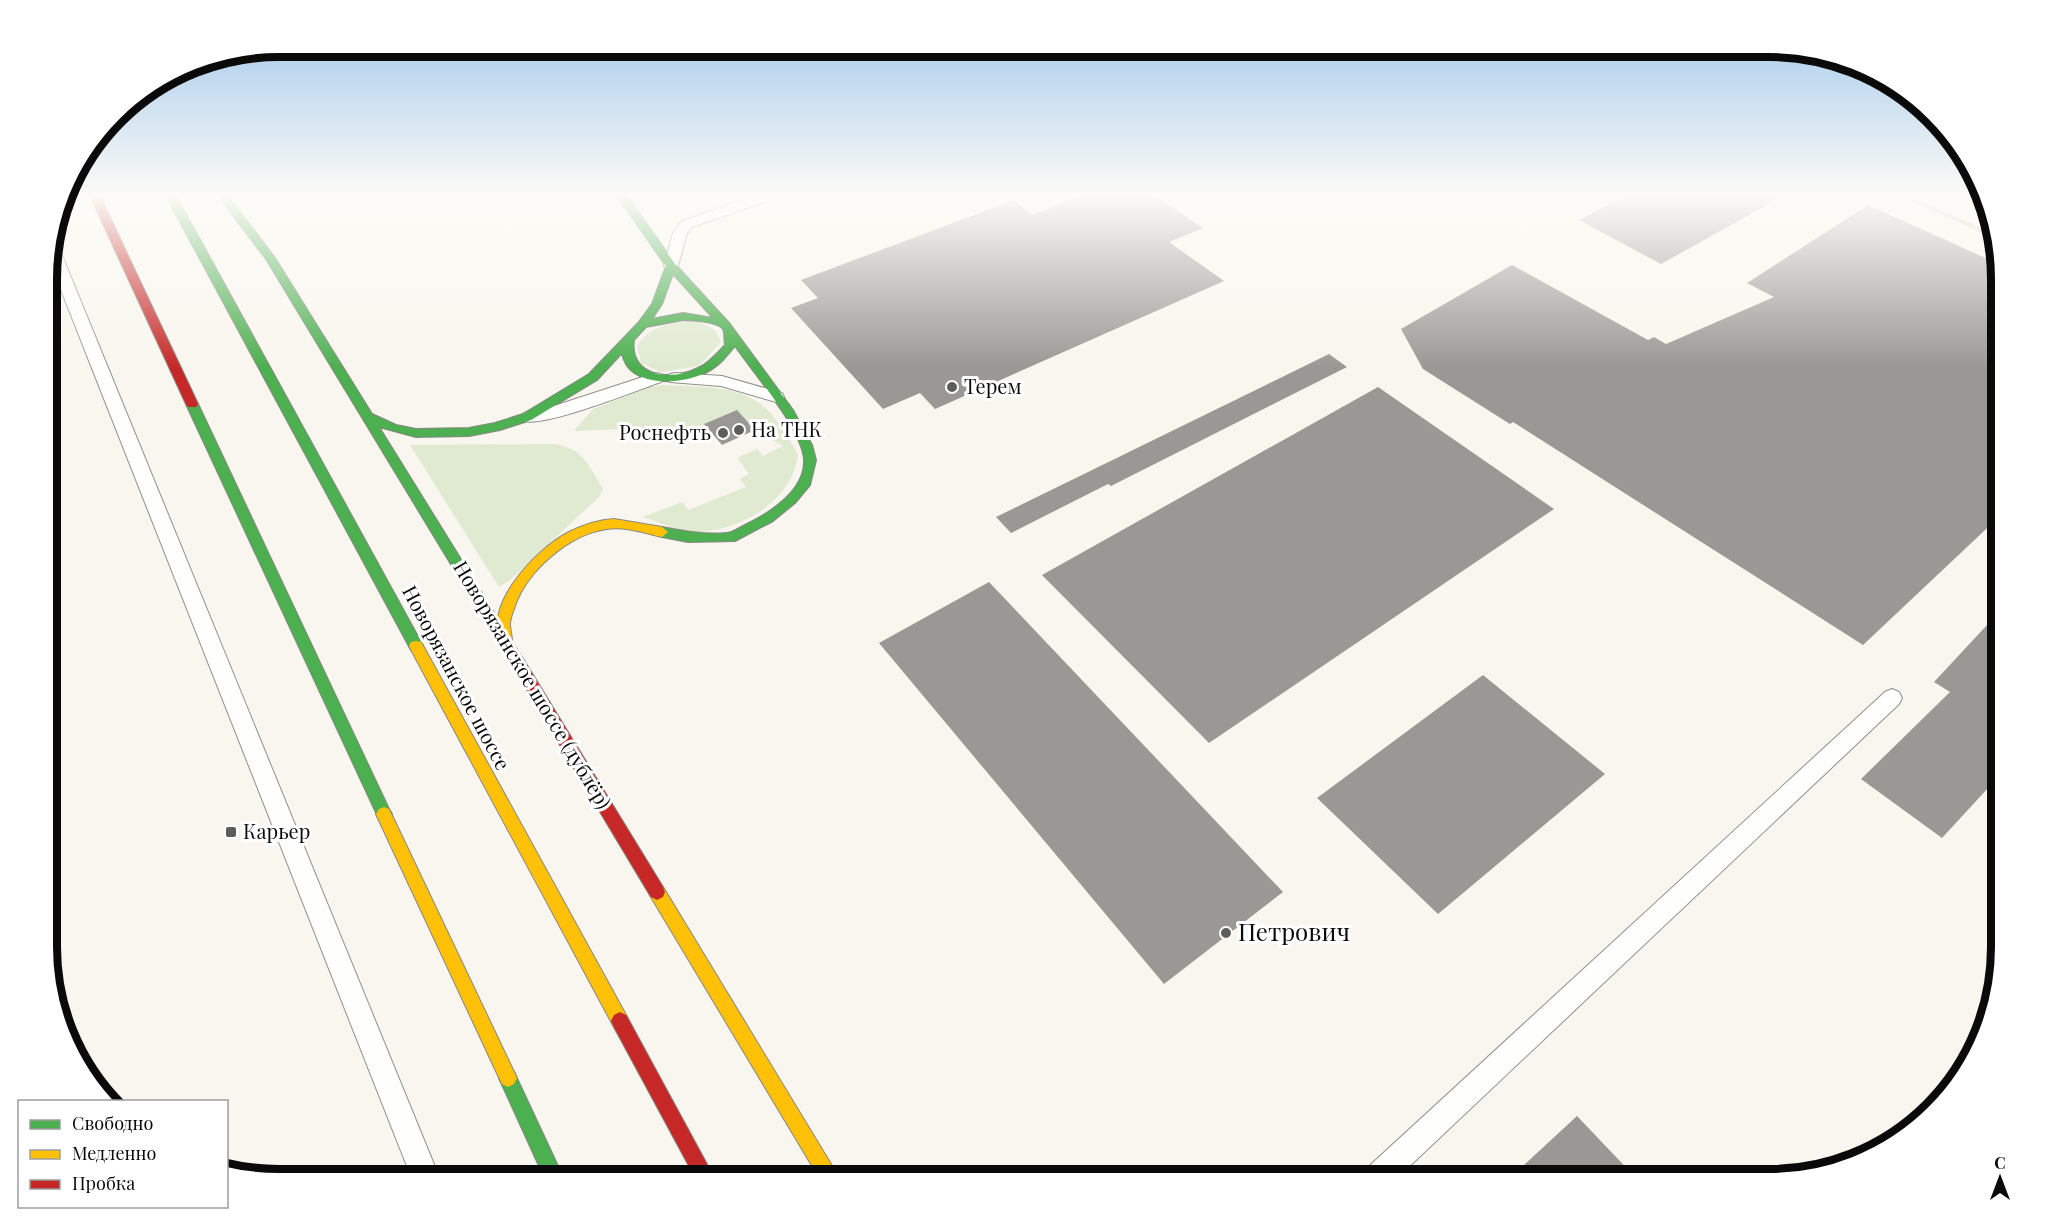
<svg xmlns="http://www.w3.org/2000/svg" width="2048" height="1226" font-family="'Playfair Display',serif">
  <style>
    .green { fill: #e0ead1 }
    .building { fill: #9a9894 }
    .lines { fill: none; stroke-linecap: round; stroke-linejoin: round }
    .street-casing { stroke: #91908d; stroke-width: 2 }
    .fast-casing { stroke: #888783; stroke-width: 2 }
    .slow-casing { stroke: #888783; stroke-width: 2 }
    .jam-casing { stroke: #888783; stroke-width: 2 }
    .street { fill: #fefefc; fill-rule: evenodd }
    .fast { fill: #4caf50; fill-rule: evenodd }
    .slow { fill: #ffc107; fill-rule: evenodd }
    .jam { fill: #c62828; fill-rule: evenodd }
    .rail { stroke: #d3c6c4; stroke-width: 4 }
    .poi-dot { fill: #5d5d5a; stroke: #fff; stroke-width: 2 }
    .labels { text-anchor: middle; stroke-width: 6; stroke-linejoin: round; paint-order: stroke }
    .poi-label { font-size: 20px; fill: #0a0a0a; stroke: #fff; text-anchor: start }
    .street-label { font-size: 20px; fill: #0a0a0a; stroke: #fff }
    .near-poi-label { font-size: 24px; fill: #0a0a0a; stroke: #fff; text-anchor: start }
    .rim { fill: none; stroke: #0a0a0a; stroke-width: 8 }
  </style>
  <rect width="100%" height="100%" fill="#f8f6ee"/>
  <path class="green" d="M694 321C707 326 717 327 721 342L699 366 661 372 641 363 637 346C650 325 671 323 694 321Z
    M662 385C695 387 734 384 762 405 777 417 788 438 798 454 793 501 740 531 696 532 681 532 657 521 642 517L683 502 688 510 746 487 740 479 749 474 737 458 757 449 763 456 783 446 755 430 736 410 705 424 711 425 574 431 593 409 647 388Z
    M555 444C584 449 589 466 603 489L600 496 509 581 499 587 410 445Z"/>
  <path class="building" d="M1079 196H1156L1203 228 1169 242 1224 281 935 409 920 393 883 409 791 308 818 298 801 280 1014 200 1032 215Z
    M1626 196H1783L1661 264 1579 220Z
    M1868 205 2001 265V515L1863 645 1513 422 1510 424 1423 369 1401 329 1512 265 1648 340 1654 337 1666 344 1774 297 1747 283Z
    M1329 354 1347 367 1111 486 1108 484 1011 533 996 517Z
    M1378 387 1554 509 1209 743 1042 575Z
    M737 410 755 430 722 445 704 424Z
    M989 582 1283 892 1164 984 879 643Z
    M2001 610V774L1942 838 1861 779 1950 692 1934 682Z
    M1483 675 1605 774 1438 914 1317 798Z
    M1577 1116 1637 1179H1509Z"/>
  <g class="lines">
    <g class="street-casing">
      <path id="street" d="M754 196H775L773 199 692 227 687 233 678 266 671 270 666 269 664 266 673 233 682 221Z
        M52 239 57 243 440 1179H412L48 257Z
        M655 373 661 374 663 378 661 382C635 391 546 427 524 421L522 417 524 413 554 406Z
        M676 373 722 376 782 393 784 397 782 401 776 402 721 386 670 382 668 378 670 374Z
        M1892 689 1899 692 1902 698 1899 704 1396 1179H1362L1366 1169 1885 692Z"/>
    </g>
    <g class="fast-casing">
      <path id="fast" d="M166 196H176L421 642 423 646 421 650H411Z
        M218 196H228L275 258 372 414 396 425 416 429 469 428 495 423 523 414 589 374 638 323 652 304 666 266 617 196H627L675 264 730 324 793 410 812 445 816 460 810 485 795 503 773 521 735 541 688 542 662 537 656 532 662 527C683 531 705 535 726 533 733 533 740 527 747 524 771 512 806 490 804 459 801 428 753 372 735 346 727 356 719 366 707 372 683 385 628 389 622 353L597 380 531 420 500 430 469 436 416 437 379 427 524 661 522 665H512L266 259ZM673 274 713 318 683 313 652 319 662 304ZM683 320C692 320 718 322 723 329 725 332 724 341 725 345 717 353 710 362 700 367 674 381 629 379 634 340L646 327Z
        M192 400 198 404 389 809 392 814 389 819 384 821 379 819 186 404Z
        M508 1069 514 1072 564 1179H545L499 1078 502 1072Z"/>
    </g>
    <g class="slow-casing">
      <path id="slow" d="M614 519 662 527 668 532 662 537C644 533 625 526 607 529 569 534 527 571 515 606 513 612 510 618 510 624 510 632 514 640 511 647H501C481 606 536 549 569 532 583 525 598 520 614 519Z
        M416 641 421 642 626 1015 629 1021 626 1027 620 1030 614 1027 409 646 411 642Z
        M384 807 389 809 514 1072 517 1078 514 1084 508 1087 502 1084 376 814 379 809Z
        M657 884 663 887 840 1179H820L651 897 649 892 651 887Z"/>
    </g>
    <g class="jam-casing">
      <path id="jam" d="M90 196H100L198 404 196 407H188L186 404Z
        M517 655 522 657 663 887 665 892 663 897 657 900 651 897 512 665 510 661 512 657Z
        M620 1012 626 1015 715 1179H696L614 1027 611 1021 614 1015Z"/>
    </g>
    <use href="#street" class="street"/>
    <use href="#fast" class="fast"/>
    <use href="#slow" class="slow"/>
    <use href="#jam" class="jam"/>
    <path class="rail" d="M1903 196 1995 236"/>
  </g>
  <linearGradient id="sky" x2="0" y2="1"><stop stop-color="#9bc5ea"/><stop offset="0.53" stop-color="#fcfbf7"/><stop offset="1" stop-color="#fcfbf7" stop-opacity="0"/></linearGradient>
  <rect width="2048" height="368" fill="url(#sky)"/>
  <g class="poi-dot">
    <circle cx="952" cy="387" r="6"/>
    <circle cx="739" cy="430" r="6"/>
    <circle cx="723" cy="433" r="6"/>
    <rect x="225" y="826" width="12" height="12" rx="3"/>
    <circle cx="1226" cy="933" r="6"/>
  </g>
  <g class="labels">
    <g class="poi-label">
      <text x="964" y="394">Терем</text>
      <text x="751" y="437">На ТНК</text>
      <text x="711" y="440" text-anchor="end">Роснефть</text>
      <text x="243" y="839">Карьер</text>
    </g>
    <g class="street-label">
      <text transform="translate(456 678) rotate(62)" y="7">Новорязанское шоссе</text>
      <text transform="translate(532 685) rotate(59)" y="7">Новорязанское шоссе (дублёр)</text>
    </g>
    <g class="near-poi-label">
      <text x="1238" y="941">Петрович</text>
    </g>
  </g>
  <path d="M0 0H2048V1226H0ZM279 57H1769A222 222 0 0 1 1991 279V947A222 222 0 0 1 1769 1169H279A222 222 0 0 1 57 947V279A222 222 0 0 1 279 57Z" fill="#fff" fill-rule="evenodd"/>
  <path class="rim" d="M279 57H1769A222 222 0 0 1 1991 279V947A222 222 0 0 1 1769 1169H279A222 222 0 0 1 57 947V279A222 222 0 0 1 279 57Z"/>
  <rect x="18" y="1100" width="210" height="108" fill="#ffffff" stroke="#9d9d9d" stroke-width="1.5"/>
  <rect x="30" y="1120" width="30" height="9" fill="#4caf50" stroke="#9d9d9d" stroke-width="1.5"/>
  <text x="72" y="1130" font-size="18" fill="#0a0a0a">Свободно</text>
  <rect x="30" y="1150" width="30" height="9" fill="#ffc107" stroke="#9d9d9d" stroke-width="1.5"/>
  <text x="72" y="1160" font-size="18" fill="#0a0a0a">Медленно</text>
  <rect x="30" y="1180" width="30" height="9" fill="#c62828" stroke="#9d9d9d" stroke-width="1.5"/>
  <text x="72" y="1190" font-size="18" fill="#0a0a0a">Пробка</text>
  <g transform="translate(2000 1178)" stroke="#ffffff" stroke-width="4.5" paint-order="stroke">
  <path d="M0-4.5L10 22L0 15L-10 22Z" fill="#0a0a0a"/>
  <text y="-9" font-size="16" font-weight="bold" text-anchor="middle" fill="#0a0a0a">С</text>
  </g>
</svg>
